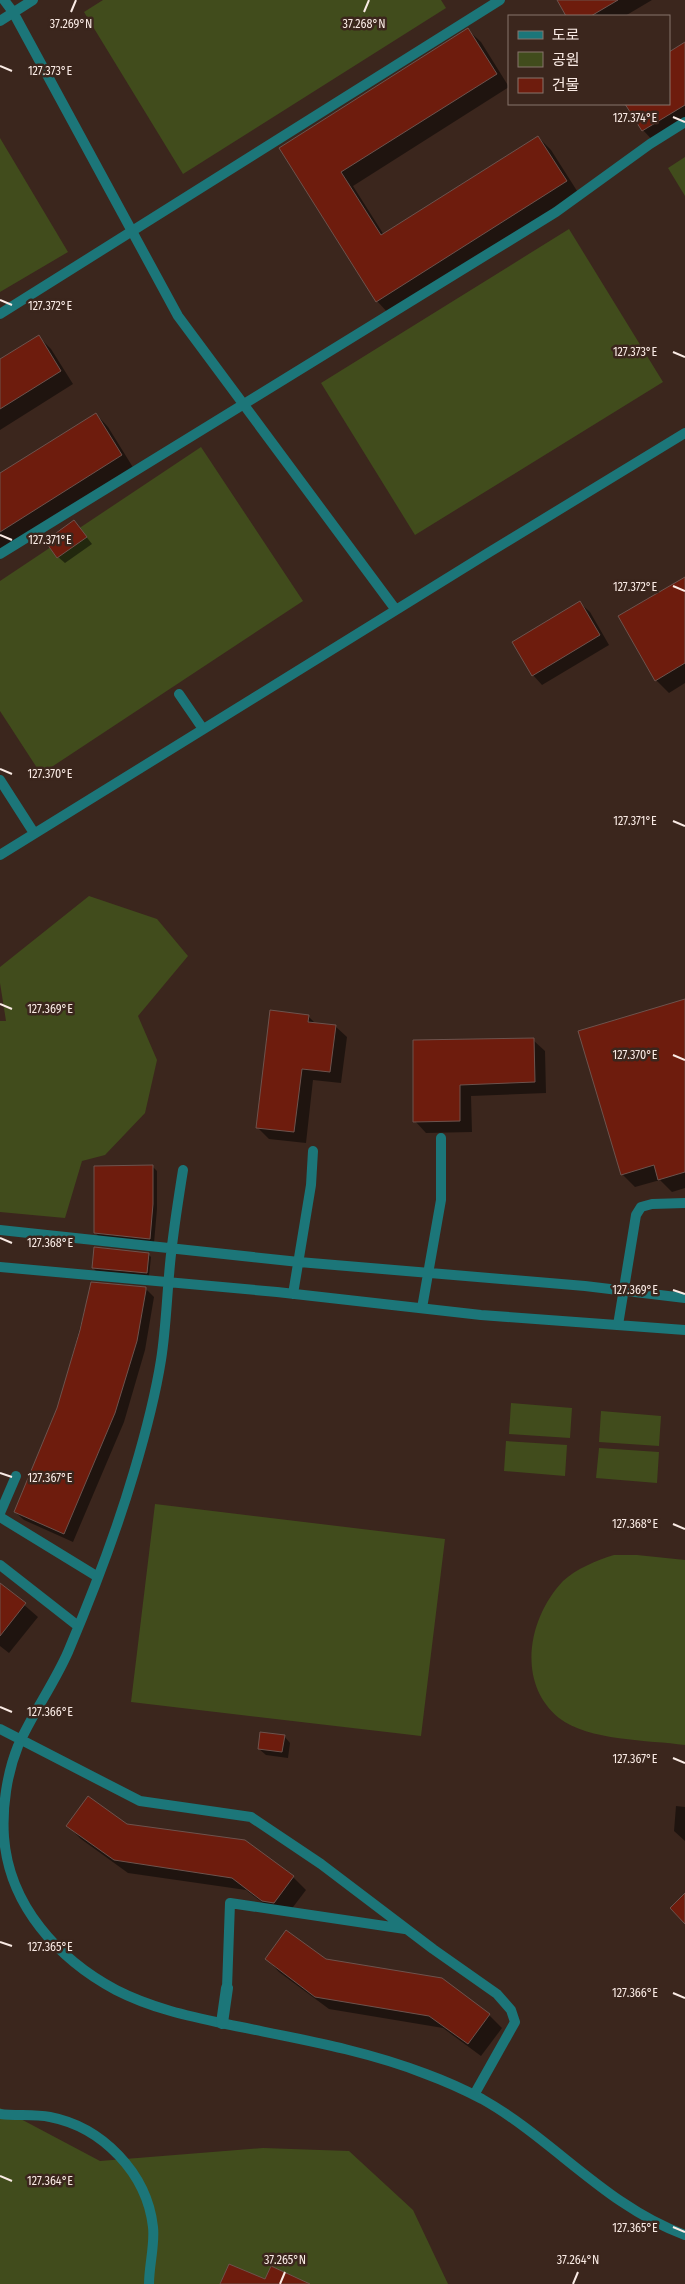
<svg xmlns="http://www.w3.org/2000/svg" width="685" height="2284" font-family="'Fira Sans Condensed','Noto Sans KR',sans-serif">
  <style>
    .green { fill: #414c1c }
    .shadow { fill: #0007 }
    .building { fill: #6e1c0d; stroke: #6d534d }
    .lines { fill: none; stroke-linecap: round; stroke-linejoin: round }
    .lane { stroke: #1c7679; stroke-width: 10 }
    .street { stroke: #1c7679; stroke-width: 12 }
    .ticks { fill: none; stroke: #faebe5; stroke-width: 2 }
    .ticks-label { font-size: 12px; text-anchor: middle; fill: #faebe5; stroke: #3b261d; stroke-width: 5; stroke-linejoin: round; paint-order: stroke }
  </style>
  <rect width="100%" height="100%" fill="#3b261d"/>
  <path class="green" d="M103 0H441L446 8 183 174 84 12Z
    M0 138 68 252 0 292Z
    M685 157V196L668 168Z
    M569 229 663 382 415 535 321 383Z
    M201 447 303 601 41 774 0 711V581Z
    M89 896 157 919 188 956 138 1016 157 1060 145 1113 105 1155 82 1161 65 1218 0 1212V1021H6L0 983V967Z
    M511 1403 572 1408 570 1438 509 1434Z
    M601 1411 661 1416 659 1446 599 1442Z
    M506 1441 567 1445 565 1476 504 1471Z
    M599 1448 659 1452 657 1483 596 1478Z
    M155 1504 445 1539 421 1736 131 1702Z
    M614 1555H637L685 1560V1745C649 1740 588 1741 559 1718 516 1683 528 1618 563 1581 576 1569 597 1560 614 1555Z
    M0 2108 100 2161 263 2148 349 2151 413 2210 448 2284H0Z"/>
  <path class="shadow" d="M558 0H652L625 16H568Z
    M468 30 481 42 509 87 353 186 384 235 538 137 551 150 579 194 389 314 377 301 281 148Z
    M685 44V125L655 143 643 130 627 104H669V54Z
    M39 337 51 349 73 384 0 430V361Z
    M96 414 108 427 134 469 0 553V474Z
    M74 521 92 544 65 563 58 557Z
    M685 578V683L669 693 656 680Z
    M580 603 590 612 609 645 542 685 533 675Z
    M685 1000V1188L672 1192 660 1180 635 1187 622 1174Z
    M308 1016 316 1024 335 1026 347 1037 341 1083 313 1080 306 1143 269 1139 257 1127Z
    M533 1040 545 1051 546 1093 471 1096 472 1132 426 1133 415 1121 414 1041Z
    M152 1166 157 1171V1209L154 1243 100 1237 95 1233Z
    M148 1254 151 1257 149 1276 96 1271 93 1268Z
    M92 1283 145 1288 154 1297 145 1350 124 1422 73 1542 24 1520 15 1512 58 1408Z
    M0 1584 38 1617 9 1653 0 1646Z
    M284 1736 290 1743 288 1758 266 1755 259 1749Z
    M676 1806 685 1807V1841L674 1831Z
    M126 1825 245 1841 293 1877 306 1890 287 1915 276 1913 246 1890 128 1873 81 1839 68 1826Z
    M267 1959 325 1960 441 1980 489 2015 502 2028 481 2056 443 2028 329 2009 279 1972Z"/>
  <path class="building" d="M557 0H618L591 16H566Z
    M468 28 497 74 341 172 381 235 538 136 567 181 376 302 279 148Z
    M685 42V105L642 131 625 104H669V52Z
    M39 335 61 371 0 409V359Z
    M96 413 122 455 0 532V473Z
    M74 520 87 537 57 558 45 541Z
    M685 577V663L655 681 618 616Z
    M580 601 600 635 532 676 512 642Z
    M685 999V1172L658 1180 654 1165 621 1175 578 1031Z
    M270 1010 309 1015 308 1022 336 1025 330 1072 302 1069 294 1132 256 1128Z
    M534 1038 535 1082 460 1085V1121L413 1122V1040Z
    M153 1165V1204L150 1239 94 1233V1166Z
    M94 1247 149 1253 147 1273 92 1268Z
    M91 1282 146 1287V1290L137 1341 115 1413 64 1534 14 1512 57 1408 80 1330Z
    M0 1583 26 1603 0 1636Z
    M260 1732 285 1735 282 1752 258 1749Z
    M88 1796 127 1824 245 1840 294 1876 274 1903 262 1901 232 1878 114 1860 66 1826Z
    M685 1893V1924L670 1908Z
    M286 1930 326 1959 442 1978 490 2014 468 2044 429 2016 315 1997 265 1959Z
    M229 2264 265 2279 271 2266 310 2284H220Z"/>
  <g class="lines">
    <path class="lane" d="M4 0 13 12 178 316 396 610
      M0 21 33 0
      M0 314 500 0
      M0 554 556 212 650 144 685 122
      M179 694 203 729
      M0 780 34 833
      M0 855 488 553 685 433
      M183 1170C179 1195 175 1220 172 1246 167 1284 167 1322 161 1360 155 1398 145 1435 134 1472 116 1533 93 1593 68 1652 54 1684 32 1714 18 1746 7 1773 2 1807 4 1837 9 1905 58 1959 116 1990 151 2008 188 2016 226 2024 293 2038 362 2049 426 2074 445 2081 465 2090 482 2099 553 2139 607 2207 685 2235
      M0 1230 299 1262 585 1286 685 1298
      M0 1267 277 1292 481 1315 685 1330
      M293 1294 311 1185 313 1151
      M422 1308 441 1200V1138
      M618 1325 636 1215 641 1207 652 1204 685 1203
      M0 1513 16 1476
      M0 1517 98 1577
      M0 1565 78 1626
      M0 1729 140 1801 251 1817 321 1864 433 1949 497 1994 511 2010 515 2022 474 2095
      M227 1988 230 1903 405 1929
      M0 2114C16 2116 34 2114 50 2117 102 2127 147 2173 153 2227 155 2244 149 2266 149 2284"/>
    <path class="street" d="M222 2023 227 1988"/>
  </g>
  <path class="ticks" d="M71 12 76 0M364 12 369 0M0 66 12 71M673 117 685 122M0 300 12 305M673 352 685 357M0 535 12 540M673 586 685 591M0 769 12 774M673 821 685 826M0 1004 12 1009M673 1055 685 1060M0 1238 12 1243M673 1290 685 1294M0 1473 12 1477M673 1524 685 1529M0 1707 12 1712M673 1758 685 1763M0 1942 12 1946M673 1993 685 1998M0 2176 12 2181M673 2227 685 2232M280 2284 285 2272M573 2284 578 2272"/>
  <g class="ticks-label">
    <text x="71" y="28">37.269°N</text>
    <text x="364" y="28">37.268°N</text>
    <text x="50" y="75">127.373°E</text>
    <text x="635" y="122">127.374°E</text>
    <text x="50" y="310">127.372°E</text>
    <text x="635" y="356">127.373°E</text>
    <text x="50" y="544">127.371°E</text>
    <text x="635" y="591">127.372°E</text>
    <text x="50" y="778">127.370°E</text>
    <text x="635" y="825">127.371°E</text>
    <text x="50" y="1013">127.369°E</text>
    <text x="635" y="1059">127.370°E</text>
    <text x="50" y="1247">127.368°E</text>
    <text x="635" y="1294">127.369°E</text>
    <text x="50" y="1482">127.367°E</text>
    <text x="635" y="1528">127.368°E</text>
    <text x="50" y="1716">127.366°E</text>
    <text x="635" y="1763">127.367°E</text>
    <text x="50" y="1951">127.365°E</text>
    <text x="635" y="1997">127.366°E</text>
    <text x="50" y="2185">127.364°E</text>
    <text x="635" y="2232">127.365°E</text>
    <text x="285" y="2264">37.265°N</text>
    <text x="578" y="2264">37.264°N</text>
  </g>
  <rect x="508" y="15" width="162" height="90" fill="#3b261d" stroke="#87756d"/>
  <rect x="518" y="31" width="25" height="8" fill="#1c7679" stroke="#87756d"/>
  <text x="552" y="40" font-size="15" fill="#faebe5">도로</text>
  <rect x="518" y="52" width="25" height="15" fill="#414c1c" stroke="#87756d"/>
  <text x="552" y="65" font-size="15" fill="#faebe5">공원</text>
  <rect x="518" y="78" width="25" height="15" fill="#6e1c0d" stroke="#87756d"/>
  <text x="552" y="90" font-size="15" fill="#faebe5">건물</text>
</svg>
